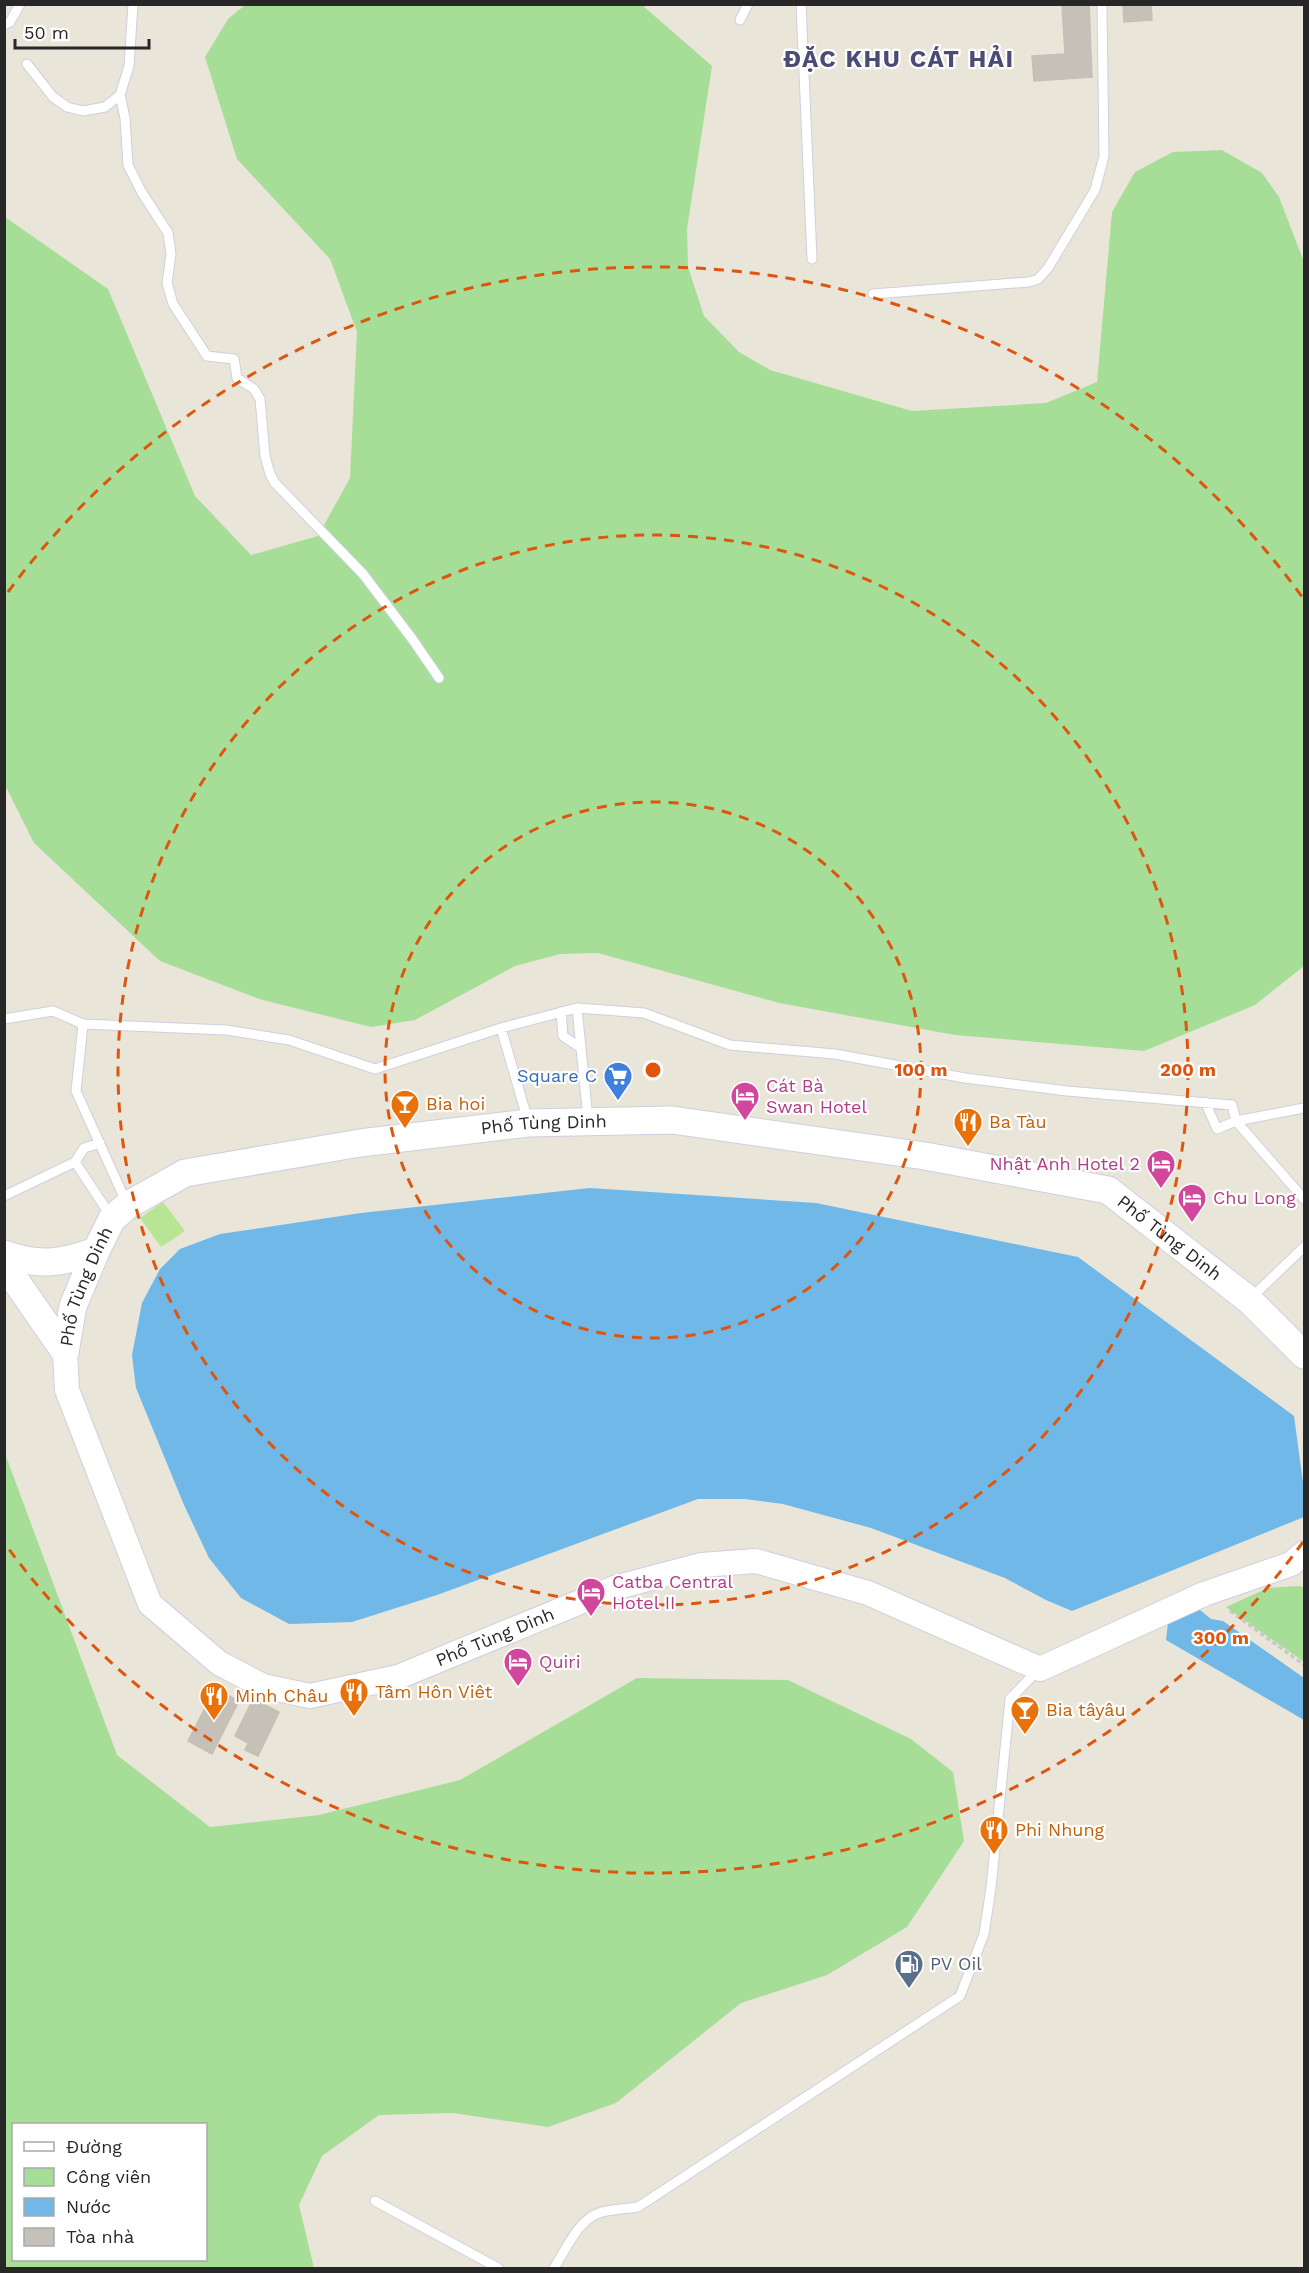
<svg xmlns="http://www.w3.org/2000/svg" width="1309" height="2273" font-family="'Work Sans',sans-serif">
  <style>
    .green { fill: #a6de97; fill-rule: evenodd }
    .pitch { fill: #b7e593 }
    .water { fill: #6fb8e8 }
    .building { fill: #c5c1b9; stroke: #c4c0b3; stroke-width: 1.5 }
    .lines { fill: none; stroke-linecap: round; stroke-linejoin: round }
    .service-casing { stroke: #cfcfe0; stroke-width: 11 }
    .tertiary-casing { stroke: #cfcfe0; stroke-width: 26 }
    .secondary-casing { stroke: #cfcfe0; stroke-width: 29 }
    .path { stroke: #c7c7c7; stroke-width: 3; stroke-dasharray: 4.5 3; stroke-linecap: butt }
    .service { stroke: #fff; stroke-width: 9 }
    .tertiary { stroke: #fff; stroke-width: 24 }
    .secondary { stroke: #fff; stroke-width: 27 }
    .ring { fill: none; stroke: #de560d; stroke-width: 3; stroke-dasharray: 10 8 }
    .labels { text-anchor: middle; stroke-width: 4.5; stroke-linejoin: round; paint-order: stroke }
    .shop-label { font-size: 18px; fill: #366cbe; stroke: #fff; text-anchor: end }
    .hotel-label { font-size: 18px; fill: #b23c85; stroke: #fff; text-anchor: start }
    .food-label { font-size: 18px; fill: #c56008; stroke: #fff; text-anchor: start }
    .street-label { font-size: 18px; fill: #272727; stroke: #fff }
    .service-label { font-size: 18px; fill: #4e5e75; stroke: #fff; text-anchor: start }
    .district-label { font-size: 24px; font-weight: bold; letter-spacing: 1.5px; fill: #4a4c75; stroke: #fff }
    .centre { fill: #de560d; stroke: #fff; stroke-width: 3 }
    .ring-label { font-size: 18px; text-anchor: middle; font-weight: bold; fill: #de560d; stroke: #fff; stroke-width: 4.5; stroke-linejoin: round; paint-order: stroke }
  </style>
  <rect width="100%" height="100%" fill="#e9e5d9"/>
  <path class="green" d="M245 5H642L712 66 687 229 688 267 704 316 739 352 770 370 912 411 1046 403 1097 382 1112 212 1135 172 1173 152 1222 150 1262 173 1279 197 1304 262V966L1255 1005 1144 1051 955 1035 779 1003 598 953 560 954 515 966 415 1020 371 1027 259 999 160 961 34 843 5 785V217L108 289 195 496 251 555 318 536 350 478 357 332 330 259 237 159 205 57 228 19Z
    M4 1451 117 1755 210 1827 319 1815 460 1780 637 1678 788 1680 911 1739 953 1772 964 1841 907 1927 827 1975 741 2003 616 2103 548 2127 453 2113 379 2115 322 2156 299 2205 314 2268H5ZM14 2124H206V2260H14Z
    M1299 1586 1304 1587V1662L1226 1607 1268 1588Z"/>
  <path class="pitch" d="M163 1202 185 1231 161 1247 140 1218Z"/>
  <path class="water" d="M590 1188 816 1203 1078 1257 1294 1416 1304 1490V1517L1072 1611 1046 1600 1005 1578 871 1528 783 1504 745 1499H698L437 1595 352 1622 289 1624 241 1598 209 1558 184 1505 136 1388 132 1355 142 1303 160 1269 180 1249 220 1234 361 1213Z
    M1200 1610 1211 1619 1223 1621 1304 1678V1720L1166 1640 1168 1623Z"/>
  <path class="building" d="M1062 4H1089L1092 77 1034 81 1032 56 1065 54Z
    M1123 4H1151L1152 20 1124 22Z
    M215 1689 239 1701 212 1754 188 1741Z
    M253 1699 267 1706 248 1743 235 1736Z
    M267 1706 279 1712 272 1727 259 1721Z
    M259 1721 272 1727 258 1756 245 1750Z"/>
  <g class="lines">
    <g class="service-casing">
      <path id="service" d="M801 4 812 259
        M740 20 748 4
        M4 25 10 22 20 4
        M27 64 53 97 67 107 83 111 105 107 120 95 129 66 133 4
        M120 95 125 118 128 165 141 191 168 233 171 254 167 283 173 304 207 356 234 359 237 378 254 389 260 399 265 456 270 474 275 483 363 574 413 640 439 678
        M873 294 1029 282 1038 279 1048 268 1095 190 1104 156 1102 4
        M577 1008 644 1013 730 1045 835 1054 965 1078 1067 1091 1232 1105 1236 1121 1304 1108
        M561 1012 563 1036 581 1048
        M4 1019 53 1011 83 1024
        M501 1028 528 1121
        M1205 1102 1217 1129 1236 1121 1304 1199
        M75 1162 84 1148 100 1143
        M4 1196 75 1162 112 1218
        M127 1204 76 1091 83 1024 226 1030 289 1040 375 1069 501 1028 577 1008 588 1119
        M1252 1297 1304 1247
        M375 2201 498 2268
        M554 2268C566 2250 577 2221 599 2213 611 2209 625 2209 638 2207L960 1996 984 1934 991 1888 1010 1699 1038 1670"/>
    </g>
    <g class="tertiary-casing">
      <g id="tertiary">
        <path id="s1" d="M65 1352 67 1390 150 1604 219 1663 263 1686 310 1696 398 1677 614 1588 701 1565 756 1561 868 1593 1040 1669 1204 1594 1291 1564 1304 1553"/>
      </g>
    </g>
    <g class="secondary-casing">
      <g id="secondary">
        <path d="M4 1254C40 1267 61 1263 96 1251"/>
        <path d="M4 1264 65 1352"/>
        <path id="s2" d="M65 1352 73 1306 96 1251 112 1219 128 1205 185 1173 360 1143 528 1123 672 1120 925 1156 1108 1190 1249 1300 1304 1355"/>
      </g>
    </g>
    <path class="path" d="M1230 1611 1304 1665"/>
    <use href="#service" class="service"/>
    <use href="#tertiary" class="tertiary"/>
    <use href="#secondary" class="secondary"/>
  </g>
  <g class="ring">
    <circle cx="653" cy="1070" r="268"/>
    <circle cx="653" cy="1070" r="535"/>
    <path d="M1303 1542A803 803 0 0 1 8 1548M8 592A803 803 0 0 1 1303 598"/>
  </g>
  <defs>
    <g id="supermarket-pin" transform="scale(1.5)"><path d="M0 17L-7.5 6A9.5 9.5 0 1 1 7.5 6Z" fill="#3f7fe0" stroke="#fff"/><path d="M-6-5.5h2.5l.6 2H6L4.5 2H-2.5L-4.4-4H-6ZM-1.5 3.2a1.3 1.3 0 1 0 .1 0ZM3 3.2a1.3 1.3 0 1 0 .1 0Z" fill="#fff"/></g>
    <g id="hotel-pin" transform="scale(1.5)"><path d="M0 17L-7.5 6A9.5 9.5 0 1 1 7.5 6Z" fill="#d1479c" stroke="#fff"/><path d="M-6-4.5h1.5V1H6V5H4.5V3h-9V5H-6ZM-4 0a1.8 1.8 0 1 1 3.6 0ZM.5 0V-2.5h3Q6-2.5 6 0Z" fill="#fff"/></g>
    <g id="bar-pin" transform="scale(1.5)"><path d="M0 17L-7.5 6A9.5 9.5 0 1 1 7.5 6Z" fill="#e8710a" stroke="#fff"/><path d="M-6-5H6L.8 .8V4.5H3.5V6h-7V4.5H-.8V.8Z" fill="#fff"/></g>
    <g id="restaurant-pin" transform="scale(1.5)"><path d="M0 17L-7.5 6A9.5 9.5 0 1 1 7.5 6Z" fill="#e8710a" stroke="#fff"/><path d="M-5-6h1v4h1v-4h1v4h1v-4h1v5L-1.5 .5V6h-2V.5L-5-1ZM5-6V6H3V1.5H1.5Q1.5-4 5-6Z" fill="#fff"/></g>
    <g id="fuel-pin" transform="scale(1.5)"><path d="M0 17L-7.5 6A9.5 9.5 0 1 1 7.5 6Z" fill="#5c6f8a" stroke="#fff"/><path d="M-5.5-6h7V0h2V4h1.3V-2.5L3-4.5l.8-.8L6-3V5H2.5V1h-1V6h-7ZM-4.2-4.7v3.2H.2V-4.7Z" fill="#fff"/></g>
  </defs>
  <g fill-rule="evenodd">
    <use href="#supermarket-pin" x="618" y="1076"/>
    <use href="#hotel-pin" x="745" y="1096"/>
    <use href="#bar-pin" x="405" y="1104"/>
    <use href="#restaurant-pin" x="968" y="1122"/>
    <use href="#hotel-pin" x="1161" y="1164"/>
    <use href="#hotel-pin" x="1192" y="1198"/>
    <use href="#hotel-pin" x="591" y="1592"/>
    <use href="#hotel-pin" x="518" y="1662"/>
    <use href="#restaurant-pin" x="354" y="1692"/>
    <use href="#restaurant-pin" x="214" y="1696"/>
    <use href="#bar-pin" x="1025" y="1710"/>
    <use href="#restaurant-pin" x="994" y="1830"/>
    <use href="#fuel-pin" x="909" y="1964"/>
  </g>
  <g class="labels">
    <g class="shop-label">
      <text x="597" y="1082">Square C</text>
    </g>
    <g class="hotel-label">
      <text x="766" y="1092">Cát Bà<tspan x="766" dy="21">Swan Hotel</tspan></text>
      <text x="1140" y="1170" text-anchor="end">Nhật Anh Hotel 2</text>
      <text x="1213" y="1204">Chu Long</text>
      <text x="612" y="1588">Catba Central<tspan x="612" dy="21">Hotel II</tspan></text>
      <text x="539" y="1668">Quiri</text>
    </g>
    <g class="food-label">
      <text x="426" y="1110">Bia hoi</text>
      <text x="989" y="1128">Ba Tàu</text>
      <text x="375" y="1698">Tâm Hôn Viêt</text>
      <text x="235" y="1702">Minh Châu</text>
      <text x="1046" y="1716">Bia tâyâu</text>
      <text x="1015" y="1836">Phi Nhung</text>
    </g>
    <g class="street-label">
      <text dy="6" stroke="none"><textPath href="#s2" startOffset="591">Phố Tùng Dinh</textPath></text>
      <text dy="6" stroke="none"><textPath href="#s2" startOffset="1239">Phố Tùng Dinh</textPath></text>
      <text dy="6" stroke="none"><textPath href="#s2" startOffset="69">Phố Tùng Dinh</textPath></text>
      <text dy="6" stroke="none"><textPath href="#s1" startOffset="651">Phố Tùng Dinh</textPath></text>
    </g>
    <g class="service-label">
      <text x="930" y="1970">PV Oil</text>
    </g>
    <g class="district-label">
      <text x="899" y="67">ĐẶC KHU CÁT HẢI</text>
    </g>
  </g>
  <circle cx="653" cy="1070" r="9" class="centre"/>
  <g class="ring-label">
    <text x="921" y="1076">100 m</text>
    <text x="1188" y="1076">200 m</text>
    <text x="1221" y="1644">300 m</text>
  </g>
  <rect width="1309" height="2273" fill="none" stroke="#272727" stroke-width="12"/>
  <rect x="12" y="2123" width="195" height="138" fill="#ffffff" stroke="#a9a9a9" stroke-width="1.5"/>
  <rect x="24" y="2142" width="30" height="9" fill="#ffffff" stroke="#a9a9a9" stroke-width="1.5"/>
  <text x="66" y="2153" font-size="18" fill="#272727">Đường</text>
  <rect x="24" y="2168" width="30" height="18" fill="#a6de97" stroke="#a9a9a9" stroke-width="1.5"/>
  <text x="66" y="2183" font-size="18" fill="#272727">Công viên</text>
  <rect x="24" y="2198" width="30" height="18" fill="#6fb8e8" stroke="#a9a9a9" stroke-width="1.5"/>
  <text x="66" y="2213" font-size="18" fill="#272727">Nước</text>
  <rect x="24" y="2228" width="30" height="18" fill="#c5c1b9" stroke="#a9a9a9" stroke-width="1.5"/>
  <text x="66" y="2243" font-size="18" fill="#272727">Tòa nhà</text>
  <path d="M15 39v9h134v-9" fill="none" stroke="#272727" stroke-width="3"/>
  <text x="24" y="39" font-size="18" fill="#272727" stroke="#ffffff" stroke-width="4.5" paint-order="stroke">50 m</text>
</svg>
